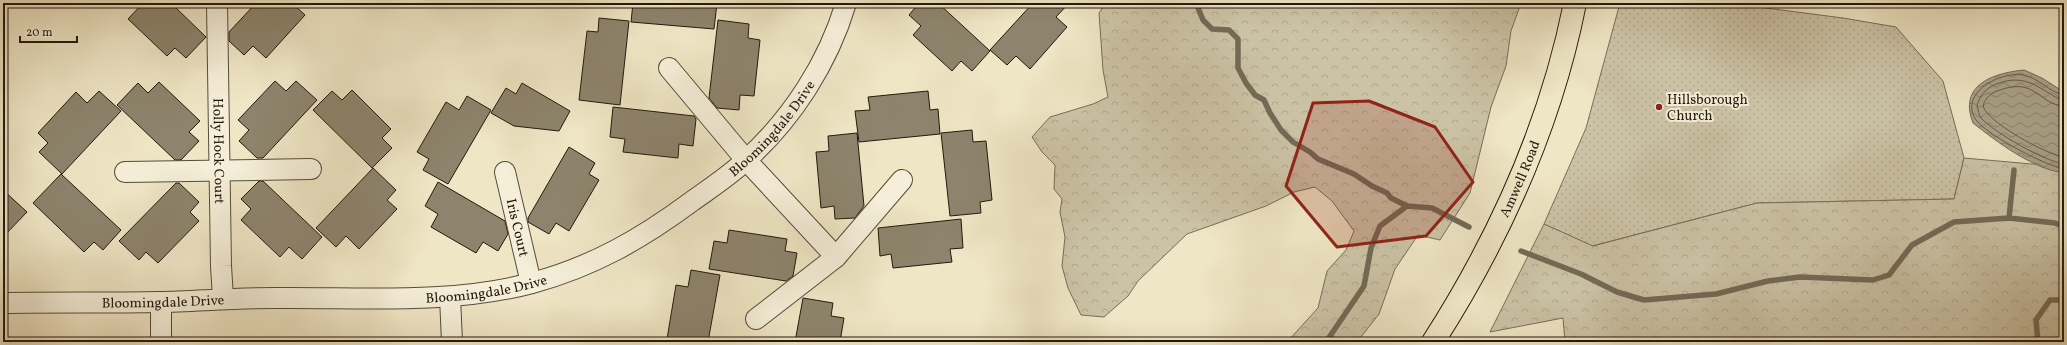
<svg xmlns="http://www.w3.org/2000/svg" width="2067" height="345" font-family="Vollkorn,serif">
  <style>
    .grass { fill: url(#grass-dots); stroke: #776e5a }
    .forest { fill: url(#forest-crowns); stroke: #776e5a }
    .water { fill: url(#water-waves); stroke: #736a56 }
    .lines { fill: none; stroke-linecap: round; stroke-linejoin: round }
    .shore { stroke: #665c4a; stroke-width: 1 }
    .stream { stroke: #736a56; stroke-width: 5.5 }
    .building { fill: #8d846d; stroke: #22190d }
    .minor-casing { stroke: #554c3b; stroke-width: 22 }
    .major-casing { stroke: #22190d; stroke-width: 24 }
    .minor { stroke: #f5efd9; stroke-width: 20 }
    .major { stroke: #efe6c5; stroke-width: 22 }
    .marked { fill: #8f2418; fill-opacity: 0.2; stroke: #8f2418; stroke-width: 3; stroke-linejoin: round }
    .poi-dot { fill: #8f2418; stroke: #f5efd9; stroke-width: 1.5 }
    .labels { text-anchor: middle; stroke-width: 4; stroke-linejoin: round; paint-order: stroke }
    .poi-label { font-size: 14px; fill: #22190d; stroke: #f5efd9; text-anchor: start }
    .street-label { font-size: 14px; fill: #22190d; stroke: #f5efd9 }
  </style>
  <defs>
    <pattern id="grass-dots" width="8" height="8" patternUnits="userSpaceOnUse"><rect width="8" height="8" fill="#ccc3a6"/><path d="M2 2h.1M6 6h.1" fill="none" stroke="#afa78e" stroke-width="1.8" stroke-linecap="round"/></pattern>
    <pattern id="forest-crowns" width="20" height="18" patternUnits="userSpaceOnUse"><rect width="20" height="18" fill="#ccc3a6"/><path d="M2 6a3 3 0 1 1 6 0M12 15a3 3 0 1 1 6 0" fill="none" stroke="#afa78e"/></pattern>
    <pattern id="water-waves" width="16" height="10" patternUnits="userSpaceOnUse"><rect width="16" height="10" fill="#a9a086"/><path d="M0 5q4-4 8 0t8 0" fill="none" stroke="#89826c"/></pattern>
  </defs>
  <rect width="100%" height="100%" fill="#efe6c5"/>
  <filter id="stains"><feTurbulence type="fractalNoise" baseFrequency=".005" numOctaves="4"/><feColorMatrix values="0 0 0 0 .2 0 0 0 0 .09 0 0 0 0 .02 0 0 0 .5 -.17"/></filter>
  <radialGradient id="worn" r=".72"><stop offset=".6" stop-color="#630" stop-opacity="0"/><stop offset="1" stop-color="#630" stop-opacity=".3"/></radialGradient>
  <path class="grass" d="M1620 3H1727L1843 18 1896 27 1943 81 1964 158 1954 199 1757 203 1592 246 1544 224 1586 128Z"/>
  <path class="forest" d="M1106 3H1521L1511 31 1506 66 1491 107 1470 193 1440 240 1418 235 1395 269 1379 314 1357 342H1287L1318 308 1327 271 1346 250 1354 231 1332 201 1315 187 1294 192 1266 206 1187 234 1138 281 1128 296 1104 317 1081 315 1068 288 1062 266 1065 237 1060 212 1062 199 1054 189 1055 165 1042 152 1032 137 1050 117 1093 104 1108 97 1103 70 1099 13Z
    M1964 158 2032 164H2064V342H1565L1563 318 1490 332 1544 224 1593 246 1757 203 1954 199Z"/>
  <path class="water" d="M2024 70 2042 78 2064 92V173C2033 169 1997 142 1973 123 1958 85 1993 73 2024 70Z"/>
  <g class="lines">
    <path class="shore" d="M2064 95C2050 93 2038 77 2023 75 2001 71 1958 93 1976 120 1987 135 2046 166 2064 169
      M2064 100C2058 100 2053 95 2047 92 2028 80 2016 76 1994 85 1985 89 1979 97 1977 106 1978 110 1979 115 1981 118 1995 133 2044 161 2064 164
      M2064 106C2039 105 2036 77 2000 90 1992 92 1985 98 1983 106 1987 122 2047 155 2064 157"/>
    <path class="stream" d="M1196 3 1203 20 1212 29 1229 30 1238 39V68L1246 83 1255 95 1264 100 1270 113 1281 130 1293 142 1310 152 1318 159 1354 174 1372 186 1387 193 1391 198 1407 206
      M2009 218 2014 170
      M1521 251 1581 274 1617 292 1644 300 1716 294 1768 281 1800 277 1873 280 1889 275 1912 245 1954 222 2009 218 2055 223 2064 227
      M1326 342 1364 286 1371 248 1380 226 1407 206 1432 208 1469 227
      M2038 342 2036 320 2050 300H2064"/>
  </g>
  <path class="building" d="M143 3H171L206 37 186 58 175 48 167 56 128 19Z
    M256 3H292L305 15 266 58 253 46 244 55 229 41V32Z
    M633 3H717L714 29 631 22Z
    M919 3H938L990 51 972 71 961 61 952 71 913 35 921 26 909 15Z
    M1033 3H1069L1056 17 1067 27 1030 69 1016 56 1007 65 990 50Z
    M599 18 629 21 620 105 579 100 587 31 598 32Z
    M718 20 749 24 748 38 760 40 754 96 740 95 739 110 717 108 709 98Z
    M275 81 286 91 296 81 317 100 263 158H257L239 141 249 130 238 120Z
    M159 82 200 121 189 132 199 141 181 160H175L117 105 138 83 148 93Z
    M522 83 570 111 559 131 514 126 491 113 506 88 516 94Z
    M352 90 391 129 382 138 392 148 372 168 313 110 332 91 342 100Z
    M99 91 121 111 62 174 39 152 48 143 38 133 76 92 87 103Z
    M928 91 930 110 938 109 940 134 859 142 855 111 870 110 868 97Z
    M467 96 491 110 448 184 423 170 429 159 417 152 446 102 459 110Z
    M613 107 694 116 696 119 693 146 679 144 678 158 623 152 625 139 610 137Z
    M972 130 973 142 986 141 992 200 980 202 981 213 950 216 941 133Z
    M857 133 864 206 855 218 835 219 834 206 821 208 816 152 829 151 828 136Z
    M569 147 595 163 589 174 599 180 569 231 556 223 549 234 528 222V218Z
    M373 168 396 190 387 200 397 209 359 249 346 236 336 247 316 228Z
    M61 174 121 230 103 250 94 242 84 252 33 203Z
    M259 181H263L322 237 302 259 289 247 280 257 241 220 251 209 241 199Z
    M438 182 505 221 508 234 498 251 483 242 476 253 431 227 438 214 425 206Z
    M176 183H179L199 202 190 212 199 221 158 263 146 252 139 260 119 241Z
    M3 190 27 212 3 237Z
    M961 219 963 248 950 249 952 262 893 268 891 254 880 256 878 228Z
    M729 230 787 239 785 251 797 253 793 276 786 281 709 269 714 241 727 243Z
    M691 270 720 275 708 342H677V340L667 339 676 285 688 287Z
    M803 298 833 303 831 316 844 318 840 342H795Z"/>
  <g class="lines">
    <g class="minor-casing">
      <g id="minor">
        <path id="s1" d="M217 3 221 266 223 298"/>
        <path d="M669 68 746 160 836 257 756 319"/>
        <path d="M125 172 311 169"/>
        <path id="s2" d="M505 172 531 283"/>
        <path d="M836 257 902 180"/>
        <path d="M450 297 452 342"/>
        <path id="s3" d="M3 303C55 302 107 303 159 302 198 301 236 298 275 298 360 297 449 305 532 283 592 267 641 239 691 202 709 189 729 176 745 161 792 119 828 63 846 3"/>
        <path d="M161 342V302"/>
      </g>
    </g>
    <g class="major-casing">
      <g id="major">
        <path id="s4" d="M1433 342C1499 239 1551 124 1575 3"/>
      </g>
    </g>
    <use href="#minor" class="minor"/>
    <use href="#major" class="major"/>
  </g>
  <path class="marked" d="M1369 101 1435 127 1473 182 1426 236 1337 247 1286 186 1313 103Z"/>
  <circle class="poi-dot" cx="1659" cy="107" r="4"/>
  <g class="labels">
    <g class="poi-label">
      <text x="1667" y="104">Hillsborough<tspan x="1667" dy="16">Church</tspan></text>
    </g>
    <g class="street-label">
      <text dy="5" stroke="none"><textPath href="#s3" startOffset="820">Bloomingdale Drive</textPath></text>
      <text dy="5" stroke="none"><textPath href="#s1" startOffset="148">Holly Hock Court</textPath></text>
      <text dy="5" stroke="none"><textPath href="#s4" startOffset="185">Amwell Road</textPath></text>
      <text dy="5" stroke="none"><textPath href="#s2" startOffset="57">Iris Court</textPath></text>
      <text dy="5" stroke="none"><textPath href="#s3" startOffset="484">Bloomingdale Drive</textPath></text>
      <text dy="5" stroke="none"><textPath href="#s3" startOffset="160">Bloomingdale Drive</textPath></text>
    </g>
  </g>
  <rect width="2067" height="345" fill="none" stroke="#efe6c5" stroke-width="16"/>
  <rect x="4" y="4" width="2059" height="337" fill="none" stroke="#22190d" stroke-width="2"/>
  <rect x="8" y="8" width="2051" height="329" fill="none" stroke="#22190d"/>
  <path d="M20 36v6h57v-6" fill="none" stroke="#22190d" stroke-width="2"/>
  <text x="26" y="36" font-size="12" fill="#22190d" stroke="#f5efd9" stroke-width="3" paint-order="stroke">20 m</text>
  <rect width="100%" height="100%" filter="url(#stains)"/>
  <rect width="100%" height="100%" fill="url(#worn)"/>
</svg>
